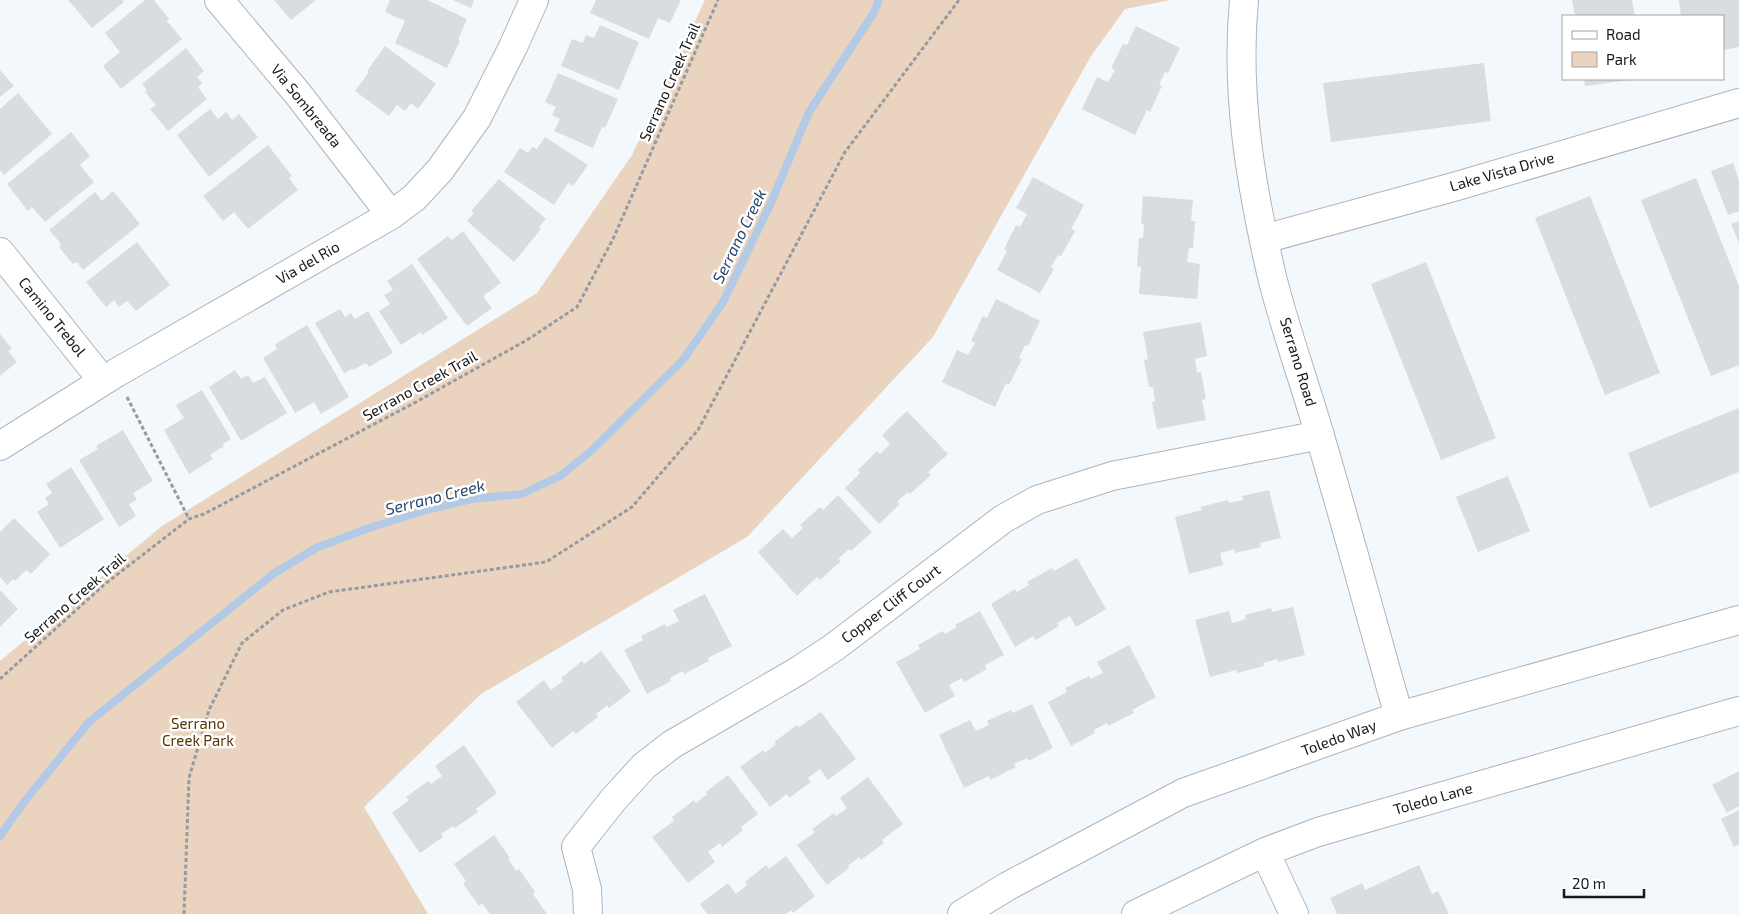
<svg xmlns="http://www.w3.org/2000/svg" width="1739" height="914" font-family="'Exo 2',sans-serif">
  <style>
    .park { fill: #ead4bf }
    .lines { fill: none; stroke-linecap: round; stroke-linejoin: round }
    .stream { stroke: #b3cae6; stroke-width: 8 }
    .building { fill: #d9dde2 }
    .minor-casing { stroke: #b0b4b9; stroke-width: 30 }
    .tertiary-casing { stroke: #b0b4b9; stroke-width: 30 }
    .secondary-casing { stroke: #b0b4b9; stroke-width: 30 }
    .path { stroke: #979b9f; stroke-width: 3; stroke-dasharray: 4 2.5; stroke-linecap: butt }
    .minor { stroke: #fff; stroke-width: 28 }
    .tertiary { stroke: #fff; stroke-width: 28 }
    .secondary { stroke: #fff; stroke-width: 28 }
    .labels { text-anchor: middle; stroke-width: 5; stroke-linejoin: round; paint-order: stroke }
    .street-label { font-size: 15px; fill: #16181a; stroke: #fff }
    .park-label { font-size: 15px; fill: #593606; stroke: #fff }
    .water-label { font-size: 16px; font-style: italic; fill: #26476d; stroke: #fff }
  </style>
  <rect width="100%" height="100%" fill="#f3f8fd"/>
  <path class="park" d="M705 0H1171L1125 9 1091 56 933 337 747 537 481 694 364 807 428 914H0V661L162 526 537 293 632 155Z"/>
  <g class="lines">
    <path class="stream" d="M0 836 24 802 89 722 273 574 316 548 366 529 426 510 472 499 522 494 560 476 591 451 683 360 723 302 770 205 809 112 873 14 879 0"/>
  </g>
  <path class="building" d="M68 0H123L124 2 92 28Z
    M145 0H154L169 19 167 21 182 39 121 89 103 66 120 52 105 33Z
    M274 0H316L291 20Z
    M390 0H427L467 19 458 40 460 41 447 68 395 43 405 21 385 12Z
    M453 0H474L471 8Z
    M596 0H681L670 23 658 18 649 39 590 13Z
    M1572 0H1632L1635 16H1575Z
    M1679 0H1739V47L1723 50V16H1681Z
    M600 25 639 42 619 90 561 66 572 39 583 43 586 35 594 38Z
    M1136 26 1180 48 1168 73 1165 72 1159 85 1162 86 1150 112 1147 110 1135 135 1082 109 1097 77 1108 82 1115 70 1111 68 1123 44 1127 45Z
    M385 46 436 84 418 109 411 103 405 111 397 105 389 116 355 91 369 72 367 71Z
    M186 48 204 71 197 77 202 83 198 87 207 99 168 131 150 109 156 105 145 92 147 90 142 84Z
    M1484 63 1491 121 1331 142 1323 83Z
    M0 70 14 86 0 97Z
    M558 73 618 99 605 128 602 127 593 148 554 131 560 119 552 115 556 107 545 102Z
    M1584 79H1629V80L1585 86Z
    M18 93 52 134 4 175 0 170V109Z
    M210 109 218 119 226 112 232 120 239 114 258 137 209 177 177 135Z
    M71 132 90 156 80 165 94 182 45 222 32 207 28 211 7 184Z
    M545 137 588 165 573 186 568 183 554 205 504 172 520 148 528 153 532 147 537 149Z
    M268 145 292 176 289 178 298 190 248 229 234 212 223 221 203 196Z
    M1733 163 1739 180V211L1728 215 1711 171Z
    M1033 177 1084 205 1071 229 1075 231 1061 256 1058 255 1051 267 1054 269 1040 293 997 270 1007 251 1004 249 1016 225 1020 227 1027 214 1016 208Z
    M1696 178 1739 286V365L1711 376 1641 200Z
    M499 179 546 219 539 227 541 229 514 262 467 221 474 213 471 211Z
    M113 191 140 224 83 270 77 262 73 264 59 247 61 244 49 230 95 192 102 201Z
    M1143 196 1193 200 1191 221H1195L1193 248H1189L1187 262 1200 264 1197 299 1139 294 1141 267 1137 266 1139 238H1143L1144 224H1141Z
    M1590 196 1660 373 1605 395 1535 218Z
    M1739 221V243L1731 224Z
    M463 231 501 283 483 296 492 308 467 326 417 259 448 236 452 240Z
    M137 242 170 285 136 311 127 301 119 307 114 300 106 307 86 282Z
    M1426 262 1496 438 1441 460 1371 284Z
    M412 264 448 318 422 335 421 332 401 345 379 311 390 304 384 295 393 290 387 281Z
    M996 299 1040 321 1028 346 1025 345 1019 358 1022 359 1009 385 1006 383 995 407 942 382 957 350 968 355 975 343 971 341 983 316 987 318Z
    M340 309 345 317 351 313 355 319 368 311 393 353 369 367 366 363 353 370 352 369 344 373 315 323Z
    M1201 322 1207 356 1195 359 1197 373 1201 372 1206 399 1202 400 1206 420 1157 429 1152 402 1155 401 1153 387H1149L1144 360 1148 359 1143 332Z
    M307 325 349 397 321 414 314 402 295 413 263 358 277 349 275 344Z
    M0 334 12 349 8 351 17 362 0 376Z
    M235 370 241 379 248 375 253 383 265 377 287 413 241 441 209 387Z
    M202 390 231 439 223 444 224 446 210 455 213 459 189 474 164 430 184 418 176 405Z
    M1739 408V472L1650 508 1628 453Z
    M907 411 948 454 928 472 931 475 910 494 908 492 897 502 900 504 879 524 845 488 860 473 858 470 877 451 880 454 890 444 882 435Z
    M123 430 153 481 133 493 137 500 129 504 136 516 119 527 79 460 98 449 96 446Z
    M71 467 104 519 60 548 37 512 49 504 45 498 52 493 46 484Z
    M1508 476 1530 531 1478 552 1456 497Z
    M1269 490 1281 538 1260 543 1261 547 1235 553 1234 549 1220 553 1223 565 1189 574 1175 517 1202 510 1200 507 1228 500 1229 503 1243 500 1242 496Z
    M838 495 872 532 851 551 849 549 838 559 841 561 820 580 817 577 797 596 758 552 783 529 792 538 803 528 800 525 820 507 823 510Z
    M14 518 50 554 31 574 26 570 15 581 13 579 7 585 0 577V532Z
    M1077 558 1106 609 1076 627 1070 616 1057 623 1059 626 1036 640 1033 636 1015 647 991 604 1015 589 1017 592 1029 585 1027 582 1052 568 1054 571Z
    M0 590 18 609 0 627Z
    M705 594 732 646 708 658 709 661 684 674 683 671 670 678 671 681 647 694 624 650 643 640 641 636 665 624 666 627 679 621 673 610Z
    M1293 607 1305 655 1278 662 1277 659 1263 663 1264 666 1237 673 1236 670 1210 677 1195 620 1229 611 1232 623 1246 619 1245 615 1271 608 1272 612Z
    M980 611 1004 655 985 665 987 669 964 682 962 678 949 685 955 696 925 713 896 662 920 649 918 645 943 631 945 634 957 627 955 625Z
    M1129 645 1156 697 1132 710 1134 713 1108 726 1107 723 1094 730 1095 733 1071 746 1048 702 1067 692 1065 688 1089 676 1090 679 1103 673 1097 662Z
    M601 651 631 691 609 708 607 705 596 714 598 717 576 734 573 731 552 748 516 702 544 680 551 690 563 681 561 678 582 661 584 664Z
    M1032 704 1053 748 1028 761 1027 758 1014 764 1016 767 990 780 989 776 964 788 939 735 970 720 976 731 989 725 987 721 1011 710 1013 713Z
    M821 712 856 759 828 780 820 769 808 778 811 782 789 798 787 794 770 807 740 767 763 750 765 753 776 744 774 742 797 725 799 727Z
    M464 745 497 793 476 809 478 812 455 828 453 826 441 834 443 837 420 853 392 813 409 800 406 797 428 781 431 784 442 776 435 766Z
    M1739 771V806L1727 813 1712 785Z
    M728 775 758 814 741 827 743 830 722 847 720 843 708 852 715 862 688 883 652 837 674 821 672 817 694 800 696 803 707 794 706 792Z
    M868 777 903 824 882 840 884 843 861 860 859 857 848 866 849 868 827 885 797 845 815 832 812 829 834 813 836 816 847 808 840 798Z
    M1739 810V844L1734 847 1721 819Z
    M494 835 510 858 508 859 516 871 519 869 535 892 533 894 547 914H490L482 903 479 906 463 884 466 881 454 864Z
    M786 856 815 896 793 913 791 910 786 914H707L700 904 728 883 736 894 747 885 745 882 766 865 769 869Z
    M1419 865 1432 894 1438 891 1449 914H1337L1330 898 1362 883 1365 890Z"/>
  <g class="lines">
    <g class="minor-casing">
      <path id="minor" d="M219 0 298 94 391 215
        M1264 239 1457 186 1739 103
        M0 252 103 381
        M0 446 116 373 391 215 414 198 440 170 477 118 513 47 534 0
        M1265 852 1294 914
        M588 914 587 889 576 847 613 800 644 766 671 745 798 671 833 648 1003 519 1037 500 1112 476 1320 435
        M1136 914 1265 852 1318 832 1739 711"/>
    </g>
    <g class="tertiary-casing">
      <path id="tertiary" d="M1244 0C1235 94 1251 186 1272 277 1285 329 1304 381 1319 433 1347 527 1372 622 1399 716"/>
    </g>
    <g class="secondary-casing">
      <path id="secondary" d="M962 914 1008 886 1183 793 1399 716 1739 620"/>
    </g>
    <path class="path" d="M127 397 189 519
      M0 679 105 584 189 519 204 514 416 402 527 340 577 307 613 239 718 0
      M184 914 189 778 209 710 242 643 283 610 329 592 546 562 632 507 698 430 845 152 959 0"/>
    <use href="#minor" class="minor"/>
    <use href="#tertiary" class="tertiary"/>
    <use href="#secondary" class="secondary"/>
  </g>
  <g class="labels">
    <g class="street-label">
      <text transform="translate(670 82) rotate(-66)" y="5">Serrano Creek Trail</text>
      <text transform="translate(306 106) rotate(51)" y="5">Via Sombreada</text>
      <text transform="translate(1502 172) rotate(-16)" y="5">Lake Vista Drive</text>
      <text transform="translate(308 263) rotate(-30)" y="5">Via del Rio</text>
      <text transform="translate(52 317) rotate(51)" y="5">Camino Trebol</text>
      <text transform="translate(1298 362) rotate(73)" y="5">Serrano Road</text>
      <text transform="translate(420 386) rotate(-29)" y="5">Serrano Creek Trail</text>
      <text transform="translate(75 598) rotate(-41)" y="5">Serrano Creek Trail</text>
      <text transform="translate(891 604) rotate(-37)" y="5">Copper Cliff Court</text>
      <text transform="translate(1339 738) rotate(-20)" y="5">Toledo Way</text>
      <text transform="translate(1433 799) rotate(-16)" y="5">Toledo Lane</text>
    </g>
    <g class="park-label">
      <text x="198" y="729">Serrano<tspan x="198" dy="17">Creek Park</tspan></text>
    </g>
    <g class="water-label">
      <text transform="translate(739 236) rotate(-64)" y="6">Serrano Creek</text>
      <text transform="translate(435 497) rotate(-14)" y="6">Serrano Creek</text>
    </g>
  </g>
  <rect x="1562" y="15" width="162" height="65" fill="#ffffff" stroke="#a2a3a3"/>
  <rect x="1572" y="31" width="25" height="8" fill="#ffffff" stroke="#a2a3a3"/>
  <text x="1606" y="40" font-size="15" fill="#16181a">Road</text>
  <rect x="1572" y="52" width="25" height="15" fill="#ead4bf" stroke="#a2a3a3"/>
  <text x="1606" y="65" font-size="15" fill="#16181a">Park</text>
  <path d="M1564 889v8h80v-8" fill="none" stroke="#16181a" stroke-width="2.5"/>
  <text x="1572" y="889" font-size="15" fill="#16181a" stroke="#ffffff" stroke-width="4" paint-order="stroke">20 m</text>
</svg>
